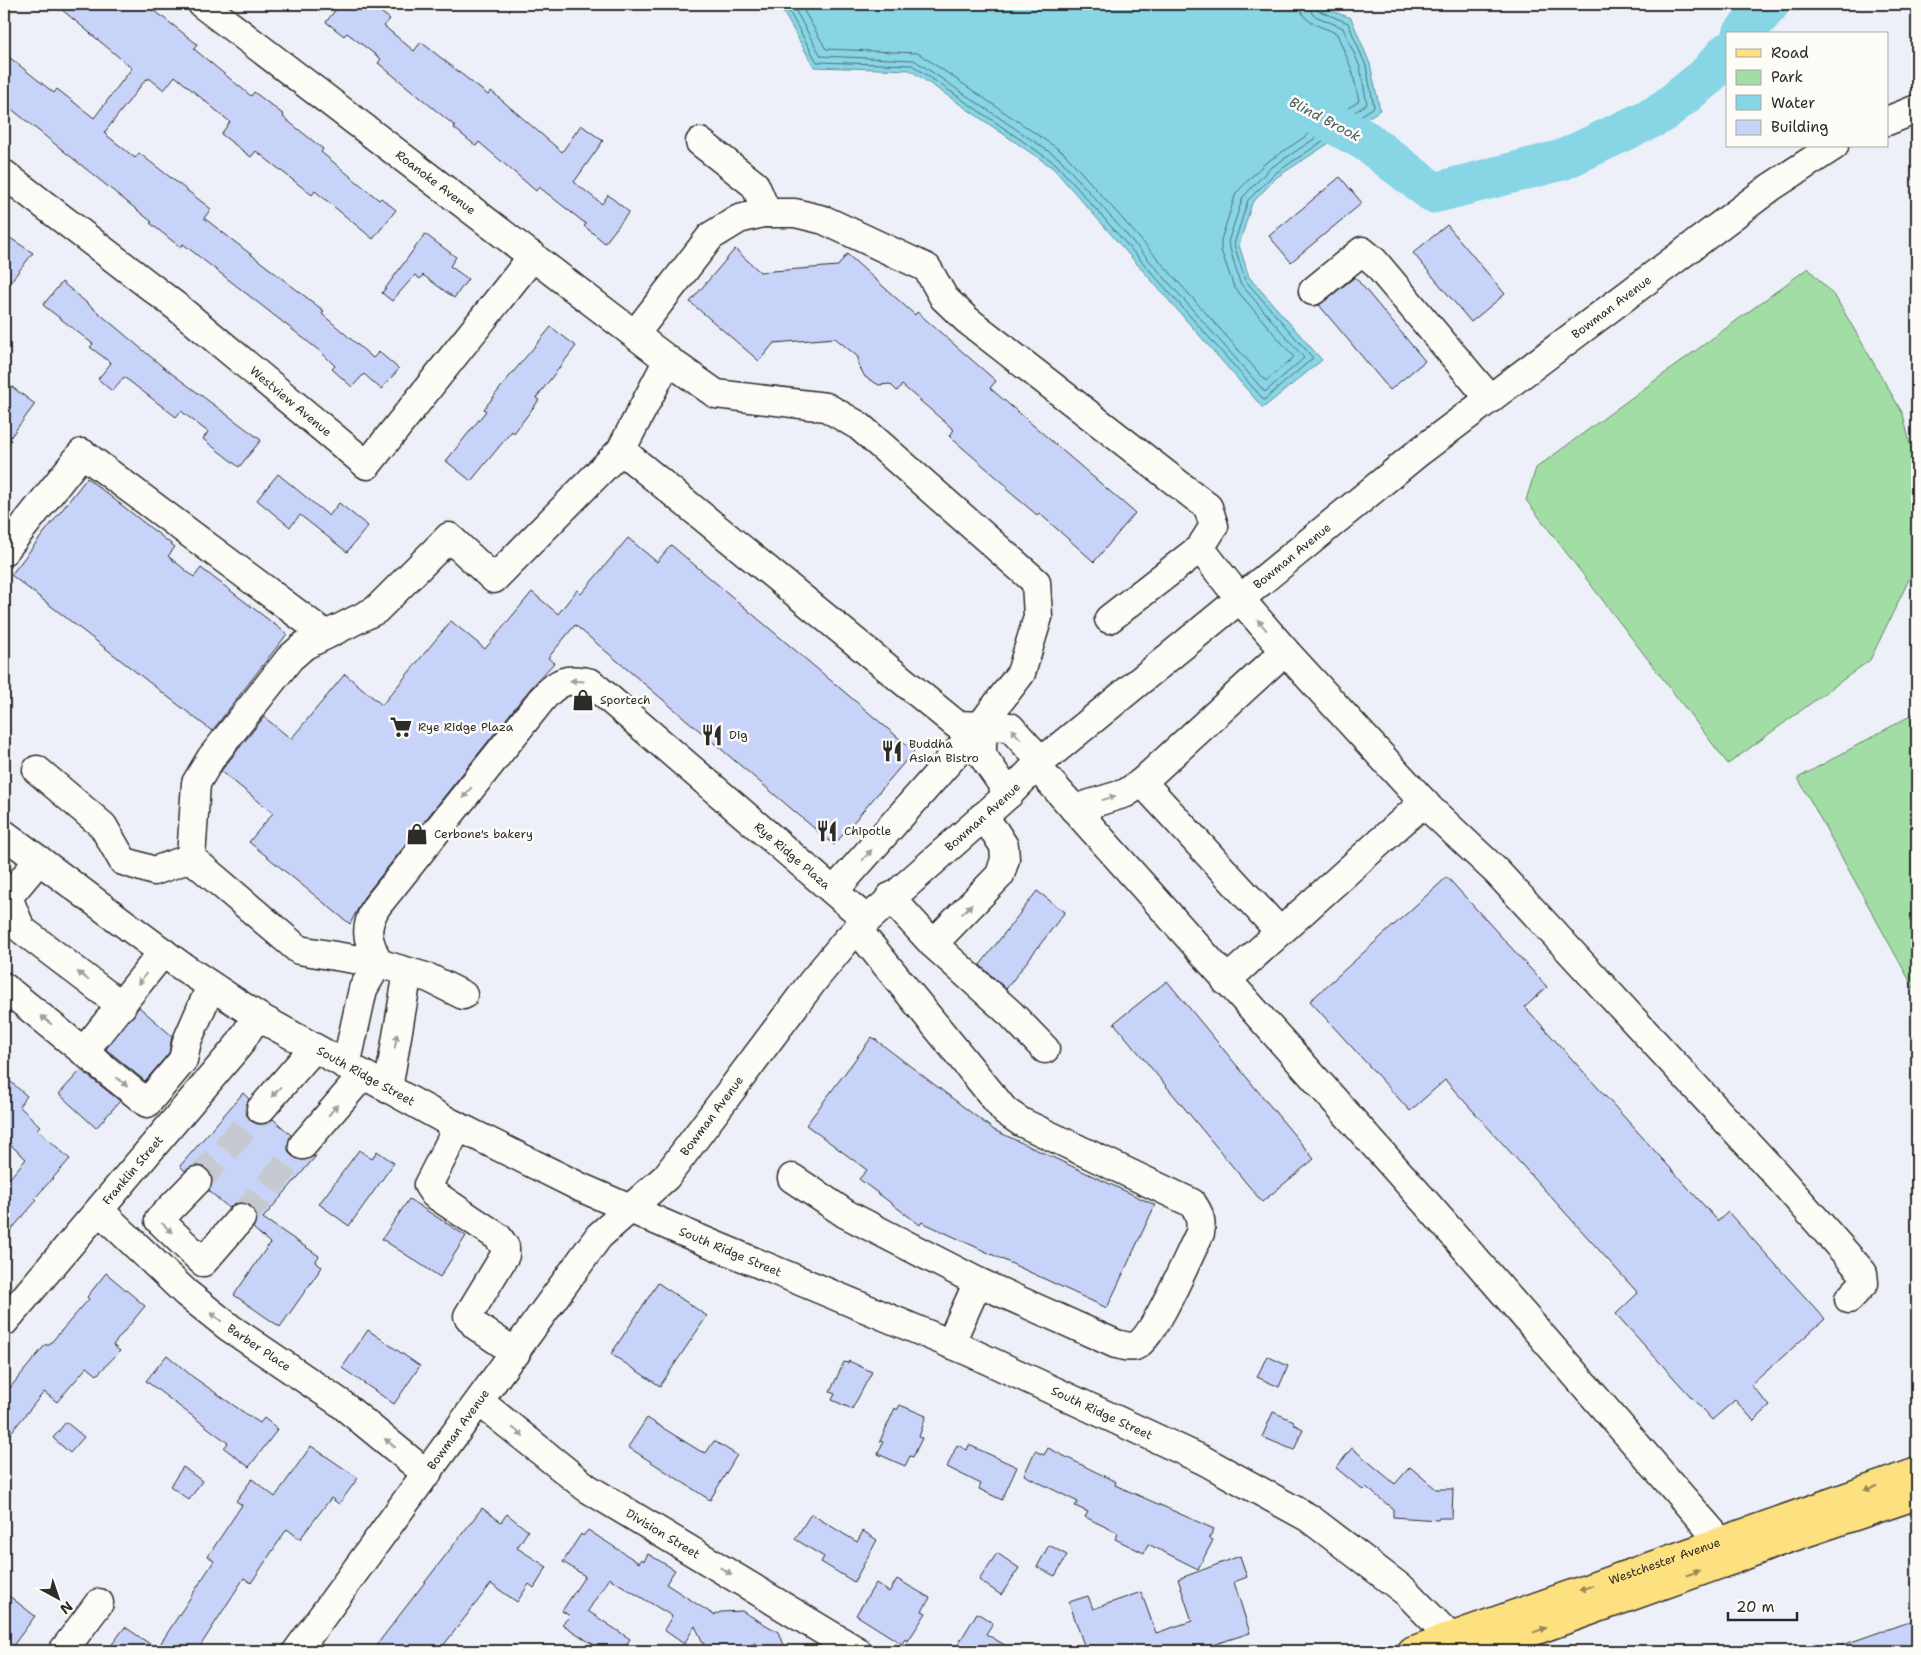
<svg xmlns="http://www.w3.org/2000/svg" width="1921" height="1655" font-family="'Shantell Sans',sans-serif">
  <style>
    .green { fill: #a1dda4; stroke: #668468 }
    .water { fill: #87d5e5; stroke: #62919b }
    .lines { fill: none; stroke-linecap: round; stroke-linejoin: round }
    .shore { stroke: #506f75; stroke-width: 1 }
    .river { stroke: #87d5e5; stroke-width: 41 }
    .building { fill: #c8d3fa; stroke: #2b2b2b }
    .minor-tunnel { stroke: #c6c9cf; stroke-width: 28; stroke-dasharray: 28 14; stroke-linecap: butt }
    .minor-casing { stroke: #2b2b2b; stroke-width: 31 }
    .major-casing { stroke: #2b2b2b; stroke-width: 31 }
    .minor { stroke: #fdfcf7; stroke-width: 28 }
    .major { stroke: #fde080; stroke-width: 28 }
    .oneway { fill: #9e9e9b }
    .oneway2 { fill: #948656 }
    .labels { text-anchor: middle; stroke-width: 5; stroke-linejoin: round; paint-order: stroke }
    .street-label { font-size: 12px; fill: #2b2b2b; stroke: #fdfcf7 }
    .poi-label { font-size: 12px; fill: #2b2b2b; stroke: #fdfcf7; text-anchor: start }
    .water-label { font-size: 14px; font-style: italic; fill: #475e63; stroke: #fdfcf7 }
  </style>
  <rect width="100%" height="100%" fill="#edf0f8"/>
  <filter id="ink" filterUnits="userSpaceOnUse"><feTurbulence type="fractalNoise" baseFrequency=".02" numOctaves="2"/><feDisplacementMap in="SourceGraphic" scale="10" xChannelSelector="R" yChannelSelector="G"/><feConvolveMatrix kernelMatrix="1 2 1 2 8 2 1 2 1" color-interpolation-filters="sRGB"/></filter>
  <g filter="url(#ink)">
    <path class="green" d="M1808 268 1836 298 1903 414 1917 474V563L1870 660 1728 764 1526 500 1536 468Z
      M1917 712V994L1798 778Z"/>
    <path class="water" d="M779 4H1313L1351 18 1370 64 1380 110 1277 177 1252 203 1239 245 1249 277 1322 360 1263 408 1053 168 910 70 814 67Z"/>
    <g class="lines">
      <path class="shore" d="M785 4 817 62 912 65 1056 164 1264 400 1313 358 1245 280 1234 244 1248 200 1274 174 1374 107 1366 66 1348 23 1317 10 1314 4
        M792 4 821 56 914 60 1060 159 1265 392 1304 358 1240 283 1228 242 1243 197 1269 169 1367 104 1360 67 1343 28 1313 15 1307 4
        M800 4 826 49 918 53 1064 153 1266 381 1294 357 1234 287 1221 250V240L1236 193 1264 164 1359 101 1352 70 1337 34C1322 25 1301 25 1300 4"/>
      <path class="river" d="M1743 34 1769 4
        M1299 105 1366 141 1434 193 1562 160 1660 114 1706 77 1727 53"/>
    </g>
    <path class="building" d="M55 4H146L197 44 194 49 251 96 254 92 284 115 283 117 323 149 321 152 379 200 381 198 396 210 373 239 315 191 312 195 256 151 251 157 221 134 230 122 175 76 164 90 149 78 148 80 146 79 104 133 135 158 139 153 211 209 204 218 324 311 322 314 373 358 379 352 399 369 381 389 364 374 352 387 332 369 335 366 321 352 183 244 180 247 150 223 152 222 4 103V53L54 93 57 89 94 118 132 68Z
      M340 4H370L390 19 384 26 414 51 421 42 488 95 491 91 562 152 581 125 603 141 574 182 602 204 608 195 629 212 605 243 584 226 586 224 539 187 536 191 479 142 476 146 454 128 455 126 378 63 381 59 347 33 344 36 326 22Z
      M1340 177 1362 203 1291 262 1269 236Z
      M1447 225 1505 294 1471 322 1413 253Z
      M4 234 33 253 4 290Z
      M425 234 456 257 450 266 468 279 454 298 423 275 420 279 415 275 392 301 382 293Z
      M735 249 760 272 838 266 847 254 915 315 917 312 996 381 990 388 1135 513 1094 562 1039 513 1037 515 1006 489 1008 487 949 436 954 430 902 385 897 391 890 384 879 385 865 377 858 364V357L835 338 774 343 759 361 690 302Z
      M1355 277 1425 361 1390 390 1319 305Z
      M62 282 163 367 261 440 239 467 203 439 208 432 181 411 176 417 124 377 112 391 98 379 111 363 90 347 93 344 43 305Z
      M551 327 576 346 536 398 539 400 514 433 512 431 471 481 446 461 486 411 484 409 509 377Z
      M4 381 35 404 4 446Z
      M278 474 329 516 339 503 368 526 347 552 300 515 290 527 257 500Z
      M87 478 175 547 168 556 194 577 201 568 287 634 212 731 11 575Z
      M628 538 657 562 671 545 914 751 834 845 575 625 548 658 554 663 530 689 364 897 350 924 249 842 273 813 221 771 264 717 291 739 345 674 382 705 451 621 485 649 532 592 558 614 577 590 581 594Z
      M1447 877 1547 987 1525 1007 1718 1221 1728 1212 1825 1319 1751 1385 1770 1406 1754 1421 1735 1400 1712 1420 1616 1314 1638 1293 1445 1080 1410 1111 1310 1001Z
      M1037 891 1065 912 1006 989 980 965Z
      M1167 981 1314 1159 1262 1202 1114 1023Z
      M139 1007 172 1036 169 1053 145 1081 106 1049Z
      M872 1037 994 1130 1155 1205 1107 1308 922 1222 920 1225 859 1179 867 1170 806 1125Z
      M81 1070 120 1101 96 1128 59 1094Z
      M4 1076 27 1096 19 1106 40 1126 37 1129 70 1159 35 1198 37 1200 4 1238V1185L26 1159 4 1139Z
      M243 1093 249 1099 246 1106V1114L251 1121 258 1124H266L273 1119 291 1135 288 1143V1150L292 1156 301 1160 316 1156 263 1218 319 1256 315 1262 322 1267 280 1327 234 1295 270 1243 253 1228 256 1220V1212L251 1206 243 1203H235L229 1208 209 1191 212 1177 208 1170 201 1166H193L185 1171 180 1166Z
      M359 1150 372 1159 377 1151 394 1163 349 1226 319 1204Z
      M409 1199 466 1236 440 1277 382 1239Z
      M106 1273 145 1306 113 1345 120 1351 97 1375 87 1367 57 1402 44 1392 4 1441V1395L46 1344 48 1346 89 1299 87 1297Z
      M658 1283 707 1316 660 1386 611 1354Z
      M368 1330 420 1366 394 1404 342 1368Z
      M167 1355 193 1377 249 1416 260 1423 264 1418 278 1429 249 1467 224 1448 228 1443 146 1381Z
      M1267 1356 1288 1366 1279 1387 1257 1377Z
      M849 1361 872 1372 852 1409 832 1400 835 1394 830 1392 844 1362 848 1363Z
      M900 1405 926 1416 919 1437 922 1438 913 1457 910 1456 905 1466 878 1454 883 1442 880 1441 895 1408 897 1410Z
      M1273 1412 1294 1421 1293 1424 1303 1429 1294 1450 1262 1437Z
      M647 1418 700 1451 706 1453 714 1441 737 1455 710 1500 628 1447Z
      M66 1422 84 1437 70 1453 53 1438Z
      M957 1445 967 1450 969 1445 1017 1467 1002 1500 979 1489 981 1484 947 1467Z
      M311 1446 358 1478 339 1504 331 1498 300 1539 287 1529 251 1583 244 1578 197 1651H107L125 1627 157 1649 214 1561 208 1556 242 1505 236 1501 252 1479 275 1497Z
      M1048 1448 1116 1482 1115 1485 1214 1529 1209 1538 1213 1540 1198 1569 1148 1544 1144 1553 1115 1539 1118 1533 1085 1517 1088 1512 1075 1506 1078 1502 1024 1475 1035 1451 1044 1455Z
      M1352 1448 1395 1484 1410 1467 1436 1489H1453L1452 1518H1439L1438 1520 1393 1517V1509L1366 1487 1363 1490 1336 1468Z
      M183 1467 202 1481 189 1500 170 1486Z
      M482 1508 501 1522 507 1514 528 1531 517 1548 547 1567 534 1588 529 1584 517 1602 491 1584 439 1651H372Z
      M811 1514 857 1542 863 1531 877 1540 854 1582 821 1562 824 1557 795 1539Z
      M588 1530 639 1563 642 1559 644 1561 648 1554 675 1570 666 1584 714 1615 721 1612 742 1611 778 1632 787 1651H759L755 1643 739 1651H707L695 1626 684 1644 664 1630 672 1616 609 1578 588 1611 630 1639 622 1651H603L562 1624 570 1616 562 1611 585 1576 563 1562 581 1534 583 1536Z
      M1049 1545 1067 1555 1055 1576 1037 1567Z
      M997 1553 1019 1568 1001 1595 979 1580Z
      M1240 1556 1247 1577 1234 1582 1250 1633 1206 1647 1208 1651H1086L1069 1602 1088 1596 1093 1609 1141 1592 1156 1633 1192 1621 1178 1579Z
      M897 1579 930 1598 922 1611 926 1613 908 1641 905 1639 902 1644 856 1615 876 1583 889 1592Z
      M4 1592 35 1616 9 1651H4Z
      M977 1613 993 1623 986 1634 1015 1651H954Z
      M1917 1619V1651H1834V1648Z"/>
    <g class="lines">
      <path class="minor-tunnel" d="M197 1181 261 1109
        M241 1218 303 1145"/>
      <g class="minor-casing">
        <g id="minor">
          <path id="s1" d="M202 4 668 360 716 394 826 407 859 426 1036 582 1038 617 1021 673 982 724 834 891"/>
          <path d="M1887 121 1917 109"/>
          <path d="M700 142 755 185 767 213"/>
          <path id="s2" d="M4 174 177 307 367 465 533 256"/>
          <path d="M1313 291 1362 251 1374 261 1490 399"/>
          <path d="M635 334 711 236 739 219 763 213H795L824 220 927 268 944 298 967 320 1208 507 1214 526 1200 548 1240 599 1285 651 1430 809 1497 872 1774 1172 1863 1273 1864 1283 1849 1299"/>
          <path d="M621 450 957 725 1010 727 1042 762"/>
          <path d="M4 551 82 453 326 635 376 610 449 537 494 579 621 450 668 360"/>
          <path d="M1109 619 1200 548"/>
          <path d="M982 724V755L1009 794"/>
          <path d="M1036 766 1427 1204 1720 1541"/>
          <path d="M37 770 103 826 123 861 154 871 191 858 299 950 378 963 429 978 463 995"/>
          <path d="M1142 782 1280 932"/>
          <path d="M1074 809 1126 793 1142 782 1285 651"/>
          <path id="s3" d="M4 834 180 965 257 1016 451 1123 582 1188 683 1232 970 1352 1203 1460 1309 1518 1406 1592 1464 1651"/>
          <path d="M191 858 196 783 211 758 290 658 305 645 326 635"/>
          <path d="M39 860 8 897 21 929 122 1006"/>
          <path d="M890 897 933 944 1011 1014 1045 1049"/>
          <path d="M857 929 1005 1111 1021 1122 1192 1203C1199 1213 1202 1220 1200 1233 1189 1254 1154 1339 1135 1346 1128 1348 1122 1345 1116 1344L978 1282 950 1344"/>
          <path d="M933 944 1000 875 1005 859 1004 846 995 832 982 817"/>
          <path id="s4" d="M378 963C368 939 363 931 376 907L542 699C558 681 567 677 591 683L867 920"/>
          <path d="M1226 981 1424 802"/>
          <path d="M4 987 147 1103 183 1060 187 1041 211 986"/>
          <path d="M85 1050 163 952"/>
          <path d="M346 1066 363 989 378 963"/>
          <path d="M388 1089 408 972"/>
          <path d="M261 1109 314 1048"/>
          <path d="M458 1127 428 1185 434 1194 498 1237 505 1247V1255L468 1316 476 1326 516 1353"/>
          <path d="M303 1145 363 1075"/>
          <path d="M792 1178 846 1214 978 1282"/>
          <path d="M197 1181 159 1220 203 1262 241 1218"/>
          <path id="s5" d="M100 1211 186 1293 230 1328 339 1402 427 1474"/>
          <path id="s6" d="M4 1322 238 1046 257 1016"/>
          <path id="s7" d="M480 1402 587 1488 857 1651"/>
          <path d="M63 1651 99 1603"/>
          <path id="s8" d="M297 1651 599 1236 666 1177 813 981 846 941 867 920 1009 794 1036 766 1419 452 1771 187 1834 146"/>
        </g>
      </g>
      <g class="major-casing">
        <g id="major">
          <path id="s9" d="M1411 1651 1917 1472"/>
          <path d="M1478 1651 1738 1558 1781 1541 1917 1495"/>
        </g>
      </g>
      <use href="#minor" class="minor"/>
      <use href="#major" class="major"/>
    </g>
    <defs><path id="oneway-solid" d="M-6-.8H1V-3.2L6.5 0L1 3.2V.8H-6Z" transform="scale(1.25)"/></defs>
    <g class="oneway">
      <use href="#oneway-solid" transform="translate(1262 625) rotate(-131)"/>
      <use href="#oneway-solid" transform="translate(577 681) rotate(-177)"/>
      <use href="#oneway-solid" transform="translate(1016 734) rotate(-132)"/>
      <use href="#oneway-solid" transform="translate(467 793) rotate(129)"/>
      <use href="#oneway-solid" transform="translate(1109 798) rotate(-17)"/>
      <use href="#oneway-solid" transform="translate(867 855) rotate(-48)"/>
      <use href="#oneway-solid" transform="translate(967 909) rotate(-45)"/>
      <use href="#oneway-solid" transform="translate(83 976) rotate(-143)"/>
      <use href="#oneway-solid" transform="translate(142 979) rotate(127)"/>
      <use href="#oneway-solid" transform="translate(46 1020) rotate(-142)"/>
      <use href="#oneway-solid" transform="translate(396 1041) rotate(-80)"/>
      <use href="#oneway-solid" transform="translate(122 1082) rotate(40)"/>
      <use href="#oneway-solid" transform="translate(276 1092) rotate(131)"/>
      <use href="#oneway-solid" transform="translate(333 1110) rotate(-50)"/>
      <use href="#oneway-solid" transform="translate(167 1228) rotate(43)"/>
      <use href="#oneway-solid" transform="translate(216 1317) rotate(-142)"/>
      <use href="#oneway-solid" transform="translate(518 1432) rotate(39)"/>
      <use href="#oneway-solid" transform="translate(390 1443) rotate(-141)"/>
      <use href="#oneway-solid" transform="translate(726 1571) rotate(31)"/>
    </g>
    <g class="oneway2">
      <use href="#oneway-solid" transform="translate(1871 1488) rotate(162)"/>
      <use href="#oneway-solid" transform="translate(1693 1573) rotate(-19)"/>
      <use href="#oneway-solid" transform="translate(1586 1588) rotate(160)"/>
      <use href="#oneway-solid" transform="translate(1540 1630) rotate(-20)"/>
    </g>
  </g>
  <defs>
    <g id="shop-bare" transform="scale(1.725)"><path d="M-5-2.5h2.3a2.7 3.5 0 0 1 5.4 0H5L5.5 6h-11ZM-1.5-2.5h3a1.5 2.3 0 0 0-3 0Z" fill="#2b2b2b" stroke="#fdfcf7" stroke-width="2.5" paint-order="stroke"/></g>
    <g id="supermarket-bare" transform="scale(1.725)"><path d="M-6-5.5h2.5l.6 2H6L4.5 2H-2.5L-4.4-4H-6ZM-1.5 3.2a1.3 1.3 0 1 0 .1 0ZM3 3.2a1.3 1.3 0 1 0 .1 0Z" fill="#2b2b2b" stroke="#fdfcf7" stroke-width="2.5" paint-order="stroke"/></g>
    <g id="restaurant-bare" transform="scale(1.725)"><path d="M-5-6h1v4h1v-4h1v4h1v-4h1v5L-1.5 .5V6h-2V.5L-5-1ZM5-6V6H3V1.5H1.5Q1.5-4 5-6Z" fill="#2b2b2b" stroke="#fdfcf7" stroke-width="2.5" paint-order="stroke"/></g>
  </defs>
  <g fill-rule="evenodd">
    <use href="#shop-bare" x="583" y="700"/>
    <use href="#supermarket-bare" x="401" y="727"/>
    <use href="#restaurant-bare" x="712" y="735"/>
    <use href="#restaurant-bare" x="892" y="751"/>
    <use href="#restaurant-bare" x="827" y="831"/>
    <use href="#shop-bare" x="417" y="834"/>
  </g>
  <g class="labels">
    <g class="street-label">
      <text dy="4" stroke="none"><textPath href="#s1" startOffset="294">Roanoke Avenue</textPath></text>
      <text dy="4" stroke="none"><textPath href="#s8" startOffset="1894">Bowman Avenue</textPath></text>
      <text dy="4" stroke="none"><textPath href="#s2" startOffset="366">Westview Avenue</textPath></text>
      <text dy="4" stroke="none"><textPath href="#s8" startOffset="1489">Bowman Avenue</textPath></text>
      <text dy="4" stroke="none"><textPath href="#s8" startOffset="1084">Bowman Avenue</textPath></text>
      <text dy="4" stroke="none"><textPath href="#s4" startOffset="646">Rye Ridge Plaza</textPath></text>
      <text dy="4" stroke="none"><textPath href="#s3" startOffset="436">South Ridge Street</textPath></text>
      <text dy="4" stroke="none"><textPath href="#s8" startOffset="679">Bowman Avenue</textPath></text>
      <text dy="4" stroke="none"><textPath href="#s6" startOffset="199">Franklin Street</textPath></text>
      <text dy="4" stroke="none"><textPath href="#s3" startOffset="841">South Ridge Street</textPath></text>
      <text dy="4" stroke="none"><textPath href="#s5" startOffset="210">Barber Place</textPath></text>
      <text dy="4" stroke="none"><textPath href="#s3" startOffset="1246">South Ridge Street</textPath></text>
      <text dy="4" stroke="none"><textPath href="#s8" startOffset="274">Bowman Avenue</textPath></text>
      <text dy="4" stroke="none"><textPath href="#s7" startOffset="226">Division Street</textPath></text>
      <text dy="4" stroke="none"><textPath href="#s9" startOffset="269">Westchester Avenue</textPath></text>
    </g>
    <g class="poi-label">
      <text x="600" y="704">Sportech</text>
      <text x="418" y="731">Rye Ridge Plaza</text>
      <text x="729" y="739">Dig</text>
      <text x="909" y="748">Buddha<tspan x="909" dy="14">Asian Bistro</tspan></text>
      <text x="844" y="835">Chipotle</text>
      <text x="434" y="838">Cerbone's bakery</text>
    </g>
    <g class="water-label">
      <text transform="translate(1325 119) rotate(28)" y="5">Blind Brook</text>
    </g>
  </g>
  <rect width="1921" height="1655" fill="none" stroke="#fdfcf7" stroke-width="20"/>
  <rect x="10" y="10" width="1901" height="1635" fill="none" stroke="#2b2b2b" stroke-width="2" filter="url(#ink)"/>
  <rect x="1726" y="32" width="162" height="115" fill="#fdfcf7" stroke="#a9a8a5"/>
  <rect x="1736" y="49" width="25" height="8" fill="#fde080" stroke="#a9a8a5"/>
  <text x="1771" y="58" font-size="15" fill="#2b2b2b">Road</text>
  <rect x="1736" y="70" width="25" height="15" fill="#a1dda4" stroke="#a9a8a5"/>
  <text x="1771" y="82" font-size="15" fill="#2b2b2b">Park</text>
  <rect x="1736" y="95" width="25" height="15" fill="#87d5e5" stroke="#a9a8a5"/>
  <text x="1771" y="108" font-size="15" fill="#2b2b2b">Water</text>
  <rect x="1736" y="120" width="25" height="15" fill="#c8d3fa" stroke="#a9a8a5"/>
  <text x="1771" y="132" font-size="15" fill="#2b2b2b">Building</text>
  <g transform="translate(58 1598) rotate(140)" stroke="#fdfcf7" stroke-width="4" paint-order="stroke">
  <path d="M0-4L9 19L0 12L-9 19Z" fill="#2b2b2b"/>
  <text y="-8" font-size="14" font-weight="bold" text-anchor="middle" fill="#2b2b2b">N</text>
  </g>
  <path d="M1728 1612v8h69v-8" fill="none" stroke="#2b2b2b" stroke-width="2.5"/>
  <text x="1736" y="1612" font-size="15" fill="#2b2b2b" stroke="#fdfcf7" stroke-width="4" paint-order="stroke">20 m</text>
</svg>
